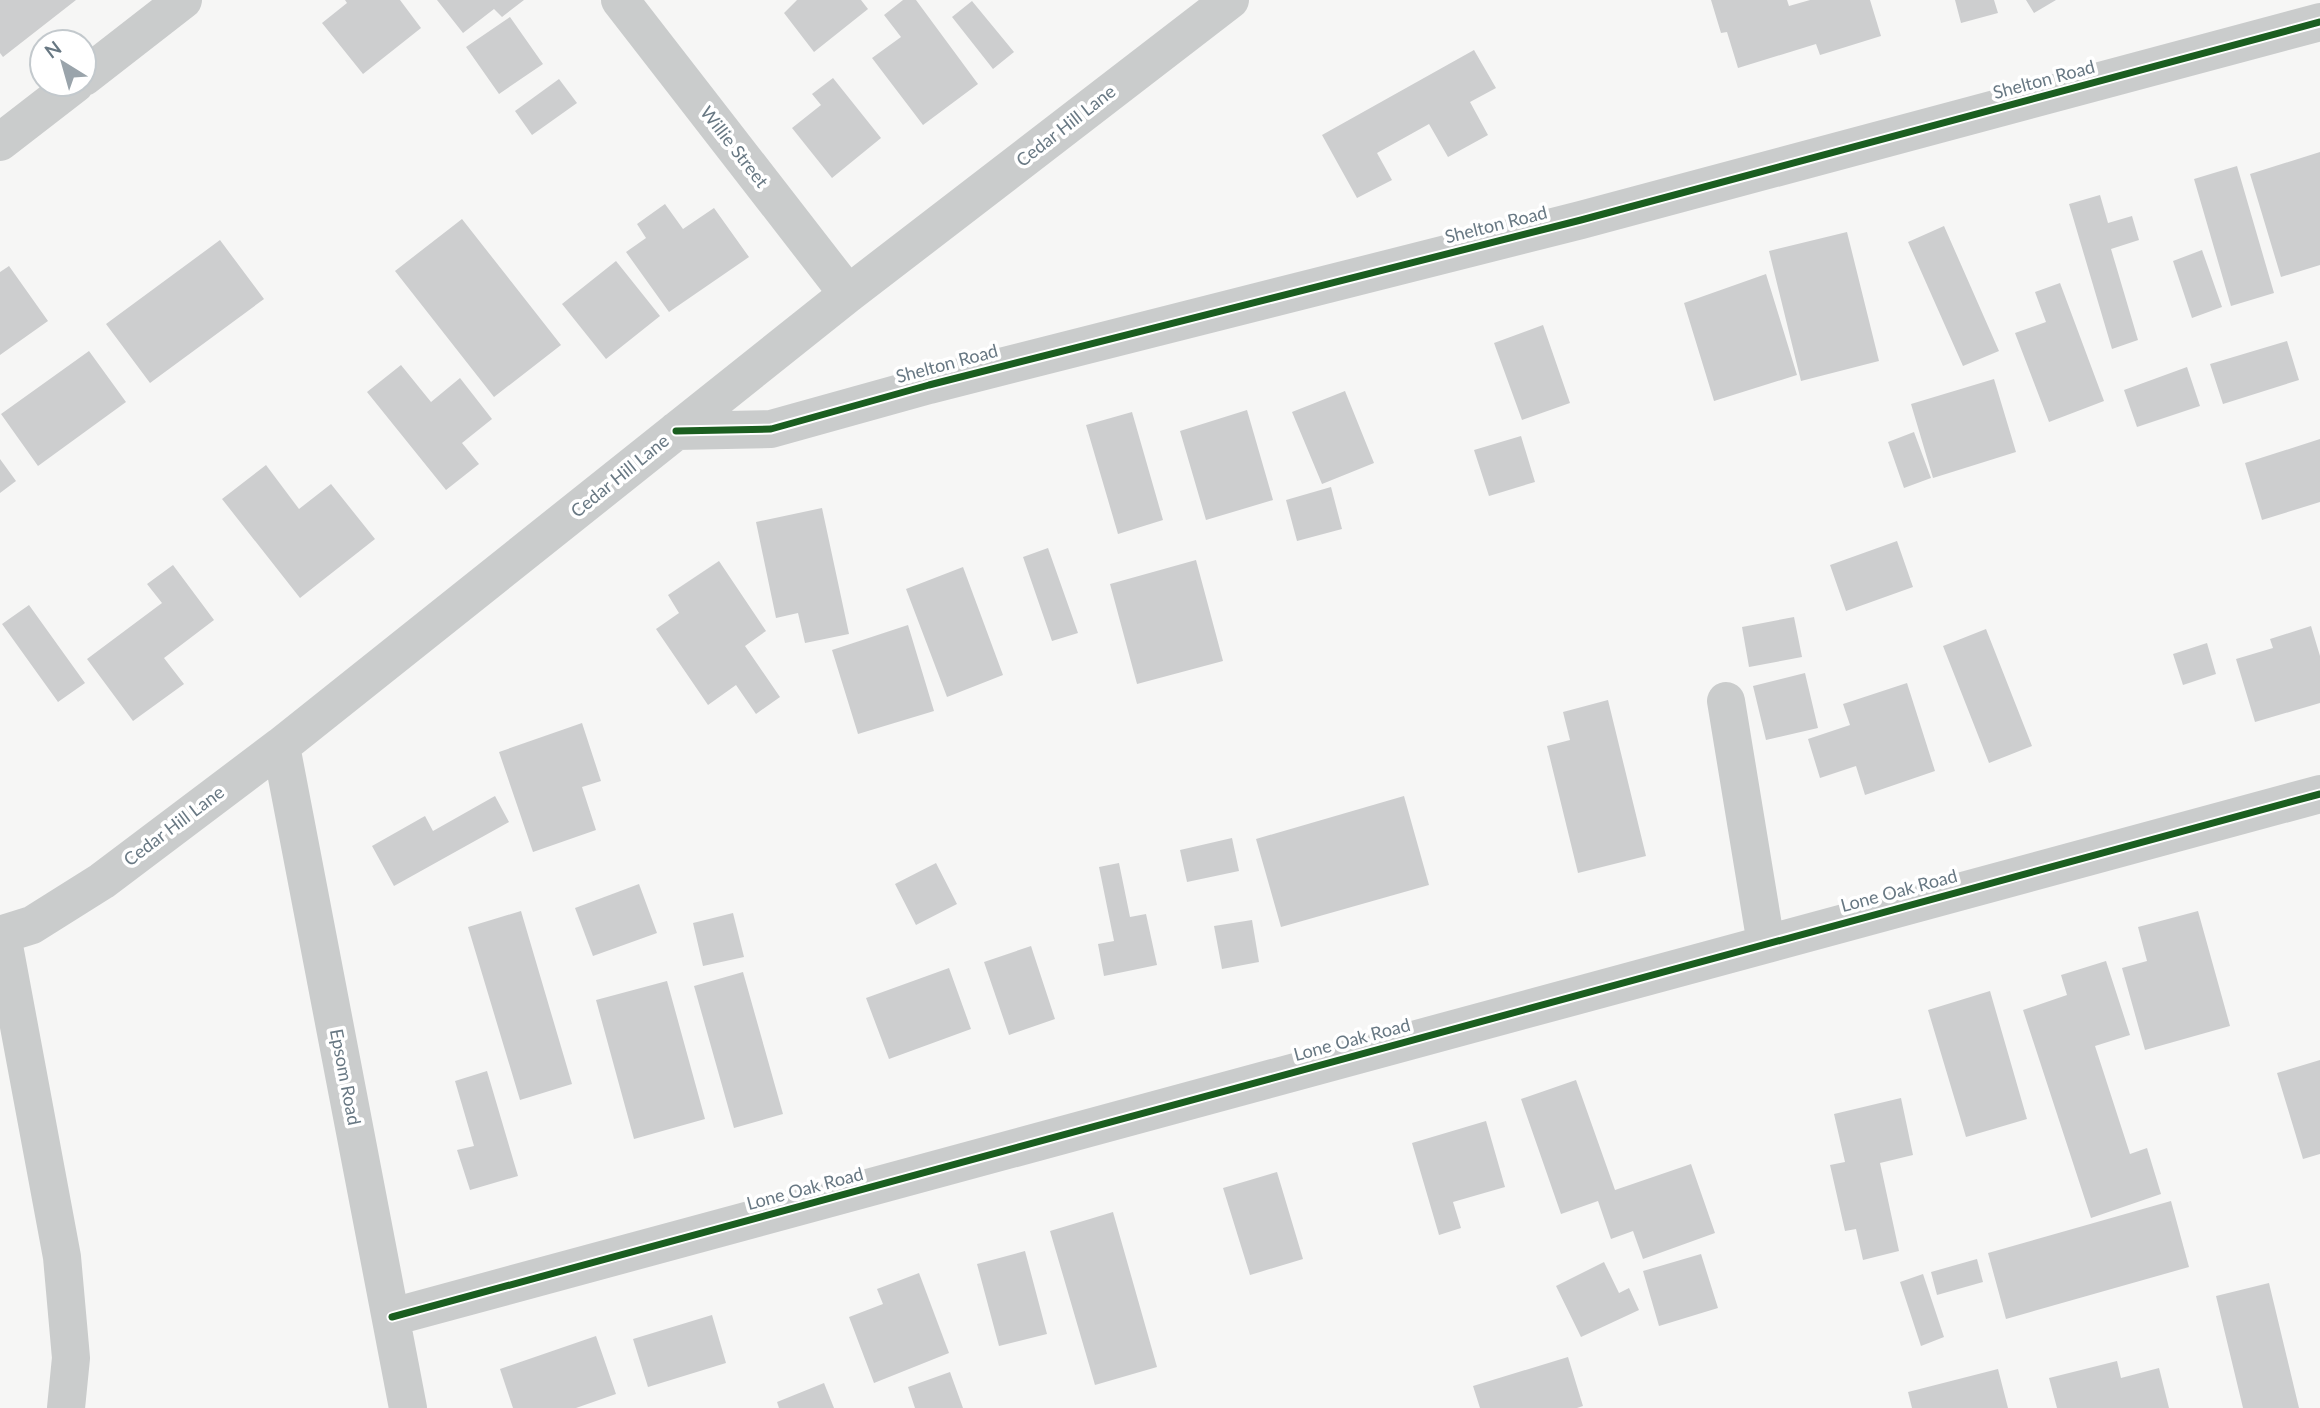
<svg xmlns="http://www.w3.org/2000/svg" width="2320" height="1408" font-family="Lato,sans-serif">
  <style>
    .building { fill: #cdcecf }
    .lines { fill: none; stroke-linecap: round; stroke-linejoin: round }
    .minor { stroke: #cacccc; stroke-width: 38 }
    .cycleway-casing { stroke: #fff; stroke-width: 11 }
    .cycleway { stroke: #1b5e20; stroke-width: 7 }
    .labels { text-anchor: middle; stroke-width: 7; stroke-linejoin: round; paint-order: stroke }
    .street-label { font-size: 18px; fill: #687883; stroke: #fff }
  </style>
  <rect width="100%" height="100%" fill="#f6f6f5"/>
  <path class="building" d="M0 0H76L3 57 0 53Z
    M345 0H400L421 28 363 74 322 23 347 3Z
    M437 0H524L502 17 494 9 463 33Z
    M797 0H861L868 9 814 52 784 13Z
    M903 0H916L978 84 923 125 872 58 901 37 884 15Z
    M1711 0H1787L1789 6 1810 0H1870L1881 36 1820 55 1816 44 1738 68 1727 32 1721 33Z
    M1955 0H1994L1998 13 1961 23Z
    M2026 0H2056L2034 13Z
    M972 1 1014 52 993 69 952 17Z
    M510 17 543 64 499 94 466 47Z
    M1474 50 1496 88 1470 102 1488 135 1448 157 1429 124 1377 153 1392 180 1357 198 1322 135Z
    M833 78 881 138 832 178 792 128 821 105 812 94Z
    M559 79 577 103 532 135 515 111Z
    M2320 152V265L2281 277 2250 174Z
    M2237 166 2274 293 2231 306 2194 179Z
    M2100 195 2108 223 2132 216 2139 240 2111 249 2138 340 2112 349 2069 204Z
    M665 204 683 229 714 208 749 257 669 312 626 252 646 238 637 224Z
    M462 219 561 345 494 397 395 271Z
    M1944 226 1999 351 1963 366 1908 242Z
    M1847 232 1879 361 1801 381 1769 251Z
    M220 240 264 299 150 383 106 324Z
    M2202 250 2222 307 2192 318 2173 261Z
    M616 261 660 316 606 359 562 304Z
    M9 266 48 321 0 355V272Z
    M1766 274 1797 375 1714 401 1684 303Z
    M2060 283 2104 401 2049 422 2015 333 2046 322 2035 292Z
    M1543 325 1570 403 1522 420 1494 343Z
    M2287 341 2299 380 2223 404 2210 364Z
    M89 351 126 402 38 466 1 414Z
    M401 365 431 402 460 378 492 419 462 443 479 464 446 490 367 392Z
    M2187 367 2200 406 2137 427 2124 390Z
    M1994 379 2016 452 1933 478 1911 404Z
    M1345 391 1374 463 1322 484 1292 412Z
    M1247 410 1273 500 1206 520 1180 431Z
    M1132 412 1163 520 1118 534 1086 425Z
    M1914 432 1931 478 1904 488 1888 442Z
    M1521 436 1535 482 1489 496 1474 450Z
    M2320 439V502L2262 520 2245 463Z
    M0 459 16 481 0 493Z
    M266 465 299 509 331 484 375 539 300 598 222 499Z
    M1331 487 1342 529 1297 541 1286 500Z
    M822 508 849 634 805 643 798 613 776 618 756 522Z
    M1897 541 1913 587 1846 611 1830 565Z
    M1048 548 1078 633 1052 641 1023 557Z
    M1196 560 1223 661 1137 684 1110 584Z
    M719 561 766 631 745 646 780 697 756 714 736 685 708 705 656 629 679 613 668 595Z
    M173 565 214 620 164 658 184 684 133 721 87 659 162 603 147 584Z
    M963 567 1003 675 947 697 906 589Z
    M29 605 85 683 58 702 2 624Z
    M1794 617 1802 657 1749 667 1742 627Z
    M908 625 934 711 858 734 832 650Z
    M2311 626 2320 656V703L2255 722 2236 659 2273 648 2270 639Z
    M1986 629 2032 746 1989 763 1943 646Z
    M2207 643 2216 674 2183 685 2173 654Z
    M1805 673 1818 728 1766 740 1753 686Z
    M1907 683 1935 771 1865 795 1856 766 1820 778 1808 739 1850 725 1843 704Z
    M1608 700 1646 856 1578 873 1547 746 1570 740 1563 712Z
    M582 723 601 781 582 787 596 830 533 852 499 752Z
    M495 796 509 822 394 886 372 846 425 816 433 831Z
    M1404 796 1429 885 1281 927 1256 839Z
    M1232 838 1239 871 1187 882 1180 850Z
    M936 863 957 904 916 925 895 884Z
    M1119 863 1130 917 1146 914 1157 965 1104 976 1098 944 1114 941 1099 867Z
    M639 884 657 933 593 956 575 908Z
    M521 911 572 1084 520 1100 468 927Z
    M2198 911 2230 1026 2145 1050 2122 968 2147 961 2138 927Z
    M733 913 744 957 703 966 693 923Z
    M1252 920 1259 962 1222 969 1214 926Z
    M1031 946 1055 1019 1009 1035 984 962Z
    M2106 961 2130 1035 2095 1046 2130 1154 2147 1148 2161 1194 2091 1218 2023 1010 2067 995 2061 975Z
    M949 968 971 1029 889 1059 866 998Z
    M743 972 783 1114 734 1128 694 986Z
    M667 981 705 1119 634 1139 596 1000Z
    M1990 991 2027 1119 1966 1137 1928 1010Z
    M2320 1060V1154L2303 1159 2277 1073Z
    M487 1071 518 1176 470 1190 457 1150 474 1146 455 1081Z
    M1576 1080 1615 1190 1691 1164 1715 1233 1643 1259 1633 1231 1611 1239 1598 1201 1561 1214 1521 1099Z
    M1901 1098 1913 1155 1880 1163 1899 1251 1863 1260 1856 1229 1845 1231 1830 1165 1845 1162 1834 1114Z
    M1486 1121 1505 1187 1453 1202 1461 1228 1439 1235 1412 1143Z
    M1277 1172 1303 1259 1250 1275 1223 1188Z
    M2171 1201 2189 1267 2006 1319 1988 1253Z
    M1113 1212 1157 1367 1095 1385 1050 1231Z
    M1025 1251 1047 1334 999 1346 977 1264Z
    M1701 1254 1718 1308 1659 1326 1643 1271Z
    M1977 1259 1983 1282 1937 1295 1931 1272Z
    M1604 1262 1619 1293 1629 1288 1639 1310 1581 1337 1556 1286Z
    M919 1273 949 1353 874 1383 849 1317 883 1304 877 1289Z
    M1923 1274 1944 1337 1921 1346 1900 1282Z
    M2269 1283 2299 1408H2243L2216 1296Z
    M712 1315 726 1363 648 1387 633 1339Z
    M596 1336 616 1394 576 1408H513L500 1369Z
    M1568 1357 1583 1406 1577 1408H1480L1473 1386Z
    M2117 1361 2121 1378 2159 1368 2169 1408H2057L2049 1378Z
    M1998 1369 2008 1408H1912L1908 1392Z
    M950 1372 963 1408H915L908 1387Z
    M824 1383 834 1408H779L777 1402Z"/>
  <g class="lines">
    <path class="minor" d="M620 0 848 294
      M84 77 183 0
      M0 142 75 84
      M676 431 771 429 929 385 1581 220 2320 22
      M1726 701 1766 944
      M281 746 408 1408
      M0 935 32 925 102 881 281 746 848 294 1230 0
      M2 935 62 1257 71 1358 66 1408
      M392 1317 2320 794"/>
    <g class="cycleway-casing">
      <path id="cycleway" d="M676 431 771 429 929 385 1581 220 2320 22
        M392 1317 2320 794"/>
    </g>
    <use href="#cycleway" class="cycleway"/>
  </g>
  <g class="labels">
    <g class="street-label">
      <text transform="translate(2044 80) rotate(-15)" y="6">Shelton Road</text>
      <text transform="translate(1066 126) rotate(-38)" y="6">Cedar Hill Lane</text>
      <text transform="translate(734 147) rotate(52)" y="6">Willie Street</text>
      <text transform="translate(1496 225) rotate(-14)" y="6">Shelton Road</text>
      <text transform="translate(947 364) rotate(-15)" y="6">Shelton Road</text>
      <text transform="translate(620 476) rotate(-39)" y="6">Cedar Hill Lane</text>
      <text transform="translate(174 826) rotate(-37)" y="6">Cedar Hill Lane</text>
      <text transform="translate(1899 891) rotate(-15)" y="6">Lone Oak Road</text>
      <text transform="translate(1352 1040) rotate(-15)" y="6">Lone Oak Road</text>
      <text transform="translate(345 1077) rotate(79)" y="6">Epsom Road</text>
      <text transform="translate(805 1189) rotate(-15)" y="6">Lone Oak Road</text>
    </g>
  </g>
  <g transform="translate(63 63) rotate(323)"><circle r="33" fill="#ffffff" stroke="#c3c9cd" stroke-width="2"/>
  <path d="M0-5L12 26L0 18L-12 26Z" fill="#9aa4ab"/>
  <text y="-10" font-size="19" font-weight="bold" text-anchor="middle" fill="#687883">N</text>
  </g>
</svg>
